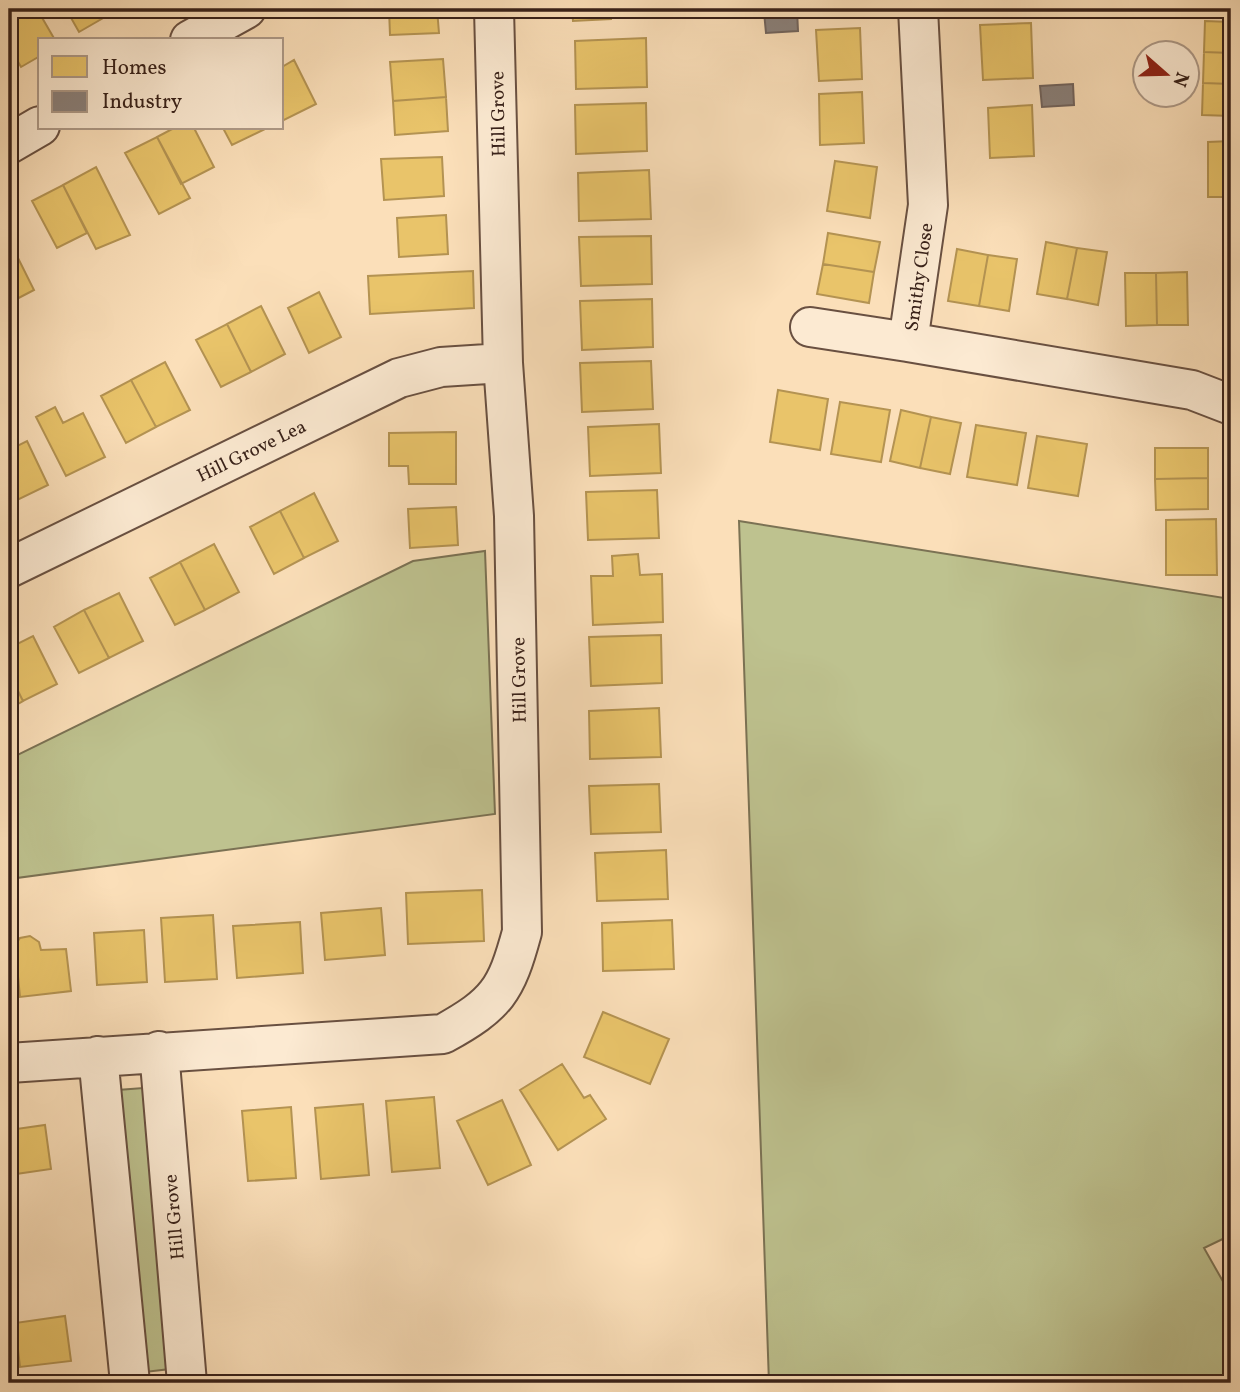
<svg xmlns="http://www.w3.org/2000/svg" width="1240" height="1392" font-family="Vollkorn,serif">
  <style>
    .green { fill: #bec28f; stroke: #7b7254; stroke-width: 2 }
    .homes { fill: #e9c46a; stroke: #b49352; stroke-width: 2 }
    .industry { fill: #8a817c; stroke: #71645e; stroke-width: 2 }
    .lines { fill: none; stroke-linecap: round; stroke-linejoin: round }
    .minor-casing { stroke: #695041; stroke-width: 42 }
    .minor { stroke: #fcead2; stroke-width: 38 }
    .labels { text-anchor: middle; stroke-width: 7; stroke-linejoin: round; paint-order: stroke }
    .street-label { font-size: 19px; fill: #382119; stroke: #fcead2 }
  </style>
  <rect width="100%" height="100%" fill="#fbdfb9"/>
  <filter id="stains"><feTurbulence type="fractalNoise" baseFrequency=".00286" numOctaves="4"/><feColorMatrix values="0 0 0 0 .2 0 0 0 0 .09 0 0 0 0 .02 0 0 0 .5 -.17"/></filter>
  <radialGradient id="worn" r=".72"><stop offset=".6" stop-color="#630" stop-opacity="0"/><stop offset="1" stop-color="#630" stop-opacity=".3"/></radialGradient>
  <path class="green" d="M739 521 1231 599V1235L1204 1248 1225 1285 1231 1282V1358L1229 1361 1231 1383H769Z
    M485 551 495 814 9 879V759L413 561Z
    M143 1088 170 1369 145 1372 118 1090Z"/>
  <path class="homes" d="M9 9H37L55 40H40V56L21 67 9 46Z
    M66 9H116L117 10 79 32Z
    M389 9H437L439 33 390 35Z
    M572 9H611V19L573 21Z
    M1205 21 1231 22V53L1204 52Z
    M1031 23 1033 78 983 80 980 25Z
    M860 28 862 79 819 81 816 30Z
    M646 38 647 87 576 89 575 41Z
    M1204 52 1231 53V84L1203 83Z
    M443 59 446 97 393 101 390 62Z
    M294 60 316 104 282 121V67Z
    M1203 83 1231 84V116L1202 115Z
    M862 92 864 143 820 145 819 94Z
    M446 97 448 131 395 135 393 101Z
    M646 103 647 151 576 154 575 105Z
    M1032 105 1034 156 990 158 988 108Z
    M174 128H194L214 167 181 184 157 137Z
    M223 128H267L232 145Z
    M157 137 190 198 159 214 125 153Z
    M1231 141V197H1208V142Z
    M442 157 444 196 384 200 381 159Z
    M835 161 877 167 870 218 827 211Z
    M96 167 130 235 96 249 63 185Z
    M649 170 651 219 579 221 578 173Z
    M63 185 87 233 57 248 32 201Z
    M446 215 448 254 399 257 397 218Z
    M828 233 880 242 874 272 823 264Z
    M651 236 652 284 581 286 579 237Z
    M10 242 34 290 9 303V243Z
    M1046 242 1077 248 1067 299 1037 294Z
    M1077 248 1107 252 1098 305 1067 299Z
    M957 249 988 255 979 306 948 301Z
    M988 255 1017 259 1009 311 979 306Z
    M823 264 874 272 869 303 817 294Z
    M473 271 474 308 370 314 368 276Z
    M1187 272 1188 325H1157L1156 273Z
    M1125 273H1156L1157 325 1126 326Z
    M1225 281H1231V334H1225Z
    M319 292 341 337 309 353 288 308Z
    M652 299 653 347 582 350 580 301Z
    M261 306 285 354 251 372 227 324Z
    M227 324 251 372 221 387 196 340Z
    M651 361 653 409 582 412 580 363Z
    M165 362 190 410 156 427 131 380Z
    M131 380 156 427 126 443 101 396Z
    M778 390 828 399 820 450 770 442Z
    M840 402 890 410 881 462 831 454Z
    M55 407 63 423 83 413 105 457 66 476 36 417Z
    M901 410 931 417 920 468 890 461Z
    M931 417 961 423 950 474 920 468Z
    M659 424 661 473 590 476 588 427Z
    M976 425 1026 433 1017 485 967 477Z
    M456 432V484H409L408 466H389V433Z
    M1037 436 1087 444 1078 496 1028 488Z
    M27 441 48 485 9 504V450Z
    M1155 448H1208V478L1155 479Z
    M1208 478V509L1156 510 1155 479Z
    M657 490 659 538 588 540 586 492Z
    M314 493 338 541 304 558 280 511Z
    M456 507 458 545 410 548 408 509Z
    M280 511 304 558 274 574 250 527Z
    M1216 519 1217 575H1166V520Z
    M214 544 239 592 205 610 180 562Z
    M638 554 640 575 662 574 663 622 593 625 591 576H613L612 556Z
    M180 562 205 610 175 625 150 578Z
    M119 593 143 641 109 658 84 610Z
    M84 610 109 658 79 673 54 627Z
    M661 635 662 683 591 686 589 637Z
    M33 636 57 684 23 701 9 673V648Z
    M9 673 23 701 9 709Z
    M659 708 661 757 590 759 589 711Z
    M659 784 661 832 591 834 589 786Z
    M666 850 668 899 597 901 595 853Z
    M482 890 484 941 408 944 406 893Z
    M381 908 385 955 325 960 321 913Z
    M213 915 217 979 165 982 161 918Z
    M672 920 674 969 603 971 602 923Z
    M300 922 303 973 237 978 233 926Z
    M144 930 147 982 97 985 94 933Z
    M30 936 39 942 41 950 66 949 71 991 20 997 15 945 20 938Z
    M603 1012 669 1039 650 1084 584 1057Z
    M562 1064 584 1098 590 1095 606 1119 558 1150 520 1090Z
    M434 1097 440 1168 392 1172 386 1101Z
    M502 1100 531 1165 488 1185 457 1121Z
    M363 1104 369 1175 321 1179 315 1108Z
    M291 1107 296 1178 248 1181 242 1111Z
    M45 1125 51 1169 9 1175V1130Z
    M65 1316 71 1361 20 1367 15 1323Z"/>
  <path class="industry" d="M797 10 798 31 766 33 764 12Z
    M1073 84 1074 105 1042 107 1040 86Z"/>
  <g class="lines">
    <g class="minor-casing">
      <path id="minor" d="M918 9 928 205 908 342 1192 390 1231 405
        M190 40 246 9
        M9 144 40 126
        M810 327 908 342
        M9 568 399 378 441 367 503 363
        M159 1051 187 1383
        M98 1056 130 1383
        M9 1063 443 1034C497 1004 506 991 522 932L514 516 503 363 494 9"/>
    </g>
    <use href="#minor" class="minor"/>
  </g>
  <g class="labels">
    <g class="street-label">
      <text transform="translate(497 114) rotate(-91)" y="7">Hill Grove</text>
      <text transform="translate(918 277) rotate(-82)" y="7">Smithy Close</text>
      <text transform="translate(251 450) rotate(-26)" y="7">Hill Grove Lea</text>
      <text transform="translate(518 680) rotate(-91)" y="7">Hill Grove</text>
      <text transform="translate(173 1217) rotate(-95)" y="7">Hill Grove</text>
    </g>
  </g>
  <rect width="1240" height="1392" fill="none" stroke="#fbdfb9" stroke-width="35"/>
  <rect x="10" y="10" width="1219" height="1371" fill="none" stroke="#382119" stroke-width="3.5"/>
  <rect x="18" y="18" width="1205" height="1357" fill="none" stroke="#382119" stroke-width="2"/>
  <rect x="38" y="38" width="245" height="91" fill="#fcead2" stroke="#ae9a88" stroke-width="2"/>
  <rect x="52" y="56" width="35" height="21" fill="#e9c46a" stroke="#ae9a88" stroke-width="2"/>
  <text x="102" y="74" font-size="21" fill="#382119">Homes</text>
  <rect x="52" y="91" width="35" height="21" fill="#8a817c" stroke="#ae9a88" stroke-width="2"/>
  <text x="102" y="108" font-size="21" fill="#382119">Industry</text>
  <g transform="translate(1166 74) rotate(110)"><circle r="33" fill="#fcead2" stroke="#ae9a88" stroke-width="2"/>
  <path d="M0-5L12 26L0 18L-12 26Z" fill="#8f2418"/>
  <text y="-10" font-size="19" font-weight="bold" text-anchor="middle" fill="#382119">N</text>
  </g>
  <rect width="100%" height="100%" filter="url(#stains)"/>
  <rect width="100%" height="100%" fill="url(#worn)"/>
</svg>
